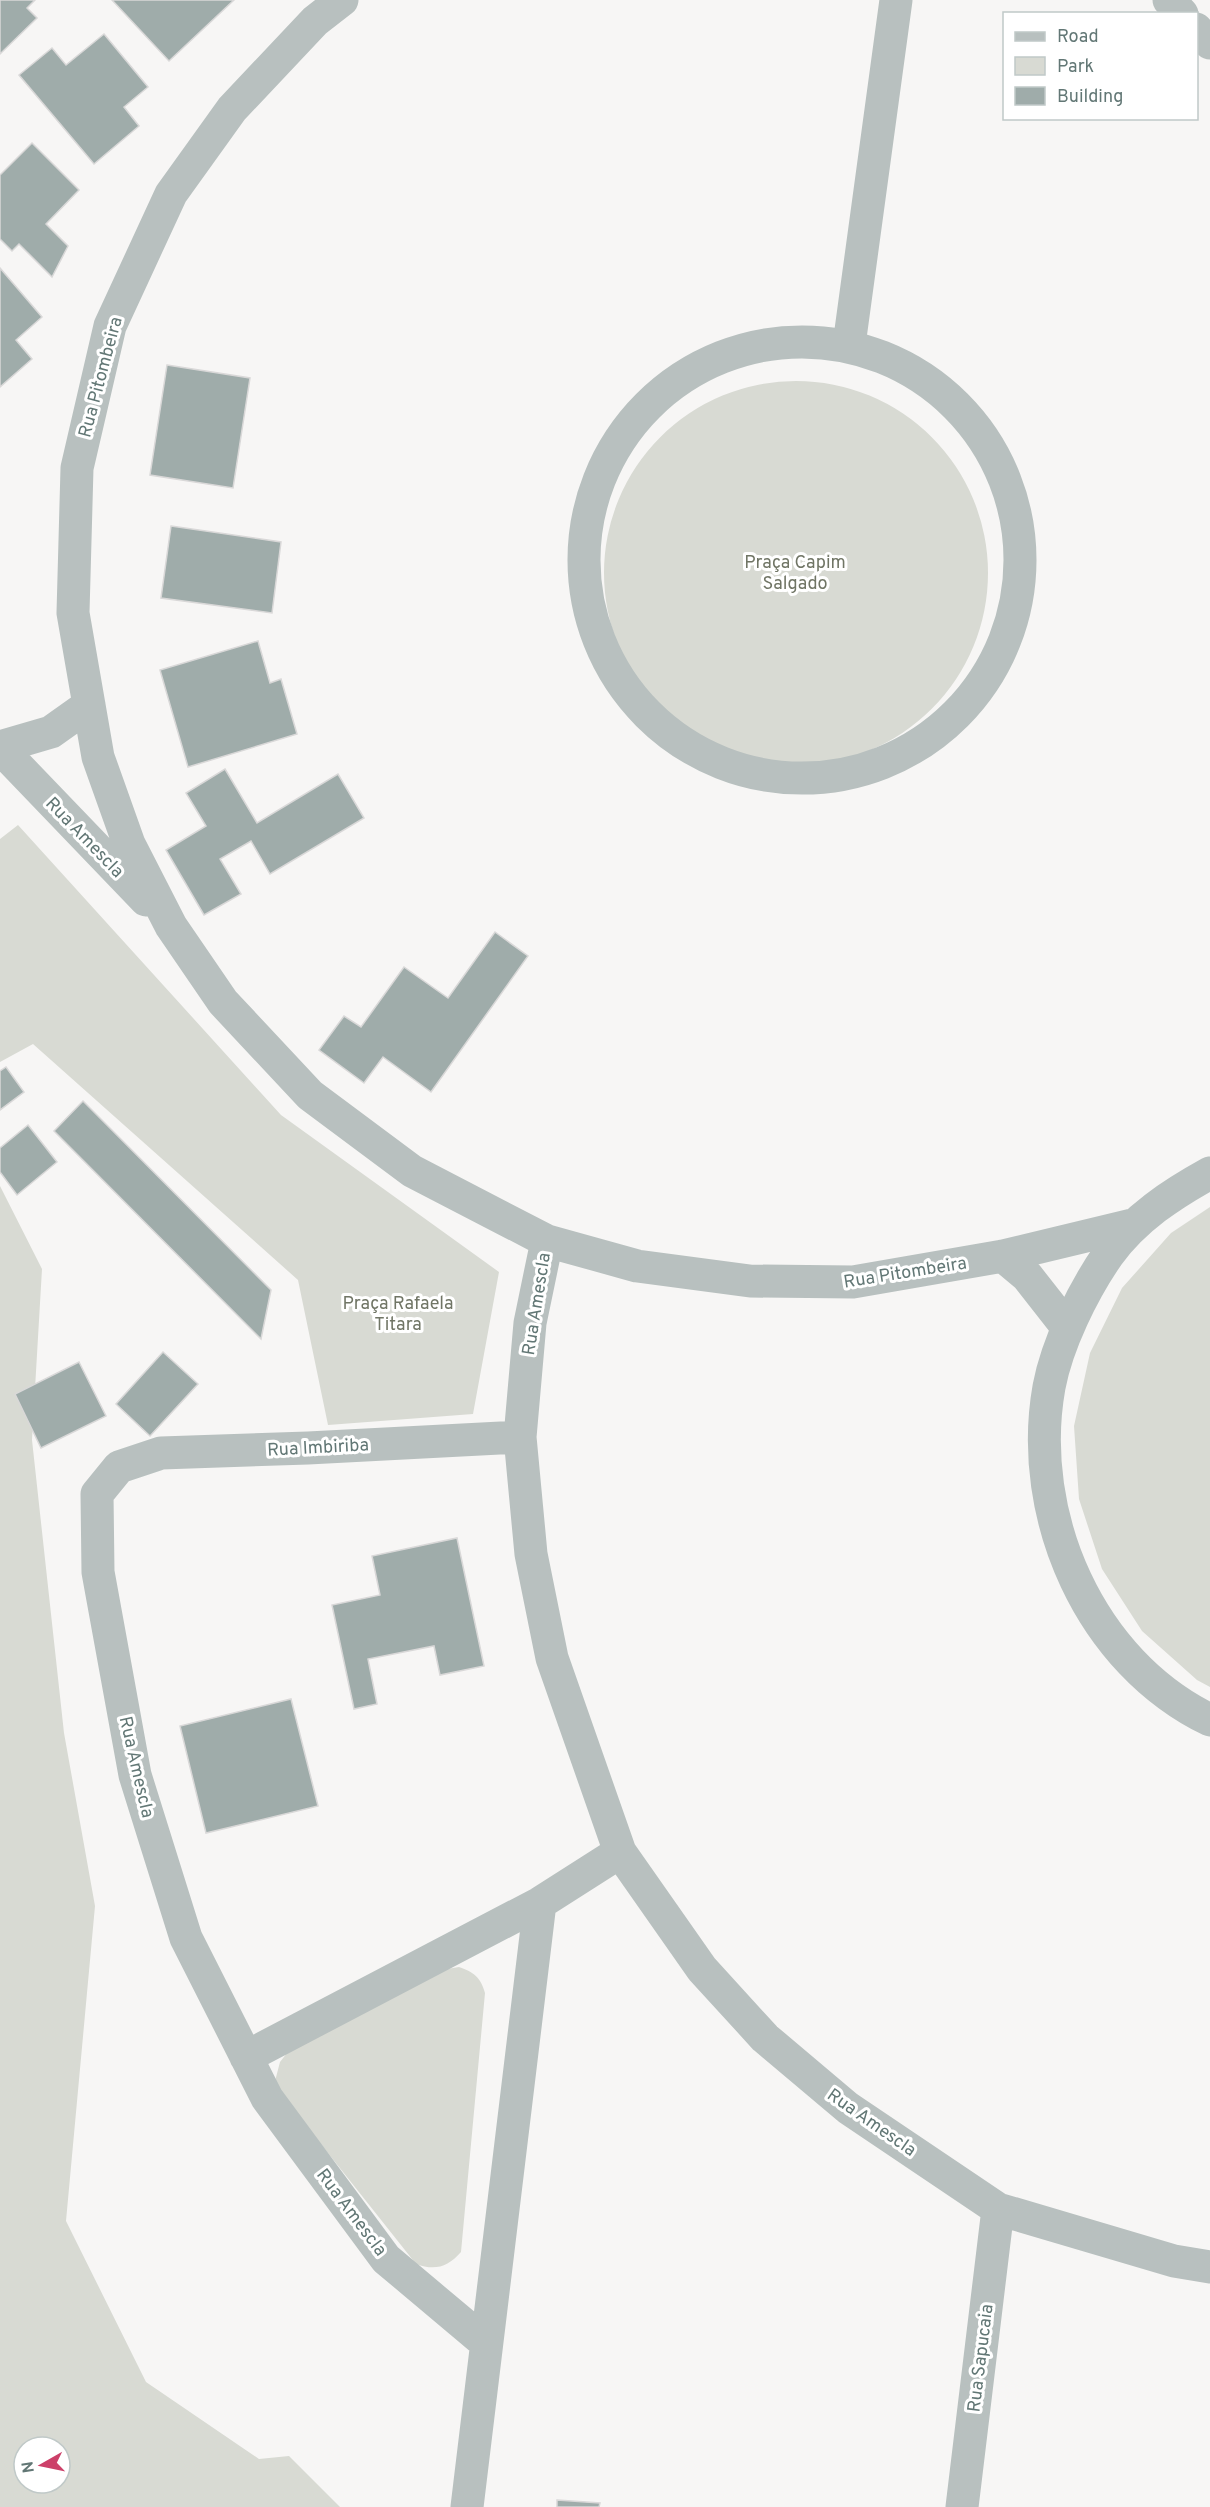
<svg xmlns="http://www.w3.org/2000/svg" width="1210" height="2507" font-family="Overpass,sans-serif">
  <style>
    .green { fill: #d8dad3; fill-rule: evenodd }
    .building { fill: #9facaa; stroke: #d9d8d8; stroke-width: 1.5 }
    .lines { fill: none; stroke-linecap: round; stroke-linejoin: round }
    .minor { stroke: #b8c0bf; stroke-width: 33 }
    .labels { text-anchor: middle; stroke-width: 6; stroke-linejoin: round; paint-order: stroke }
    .street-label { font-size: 18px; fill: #627775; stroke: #fff }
    .park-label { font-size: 18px; fill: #707565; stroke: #fff }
  </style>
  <rect width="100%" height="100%" fill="#f7f6f5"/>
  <path class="green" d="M604 573a192 192 0 1 1 384 0a192 192 0 1 1-384 0Z
    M18 825 281 1115 499 1272 473 1414 328 1425 298 1280 33 1044 0 1062V839Z
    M0 1186 42 1269 32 1440 64 1733 95 1906 66 2221 146 2382 259 2459 289 2456 340 2507H0ZM24 2447H60V2483H24Z
    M1210 1207V1687L1197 1680 1142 1631 1102 1569 1079 1499 1074 1426 1090 1353 1122 1288 1171 1233Z
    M459 1967C474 1972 481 1978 485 1993L461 2252C448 2267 435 2271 416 2264L274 2085 280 2062 287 2053 447 1969Z"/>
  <path class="building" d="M0 0H35L27 8 37 18 0 54Z
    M112 0H234L169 61Z
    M104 34 148 87 124 107 139 126 94 164 19 75 52 48 66 65Z
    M32 143 79 190 46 224 68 246 52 277 19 244 12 251 0 239V175Z
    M0 268 42 317 16 340 32 359 0 387Z
    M167 365 250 378 233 488 150 475Z
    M171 526 281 542 272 613 161 598Z
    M258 641 270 683 281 679 297 734 188 767 160 670Z
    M225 769 257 823 338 774 364 818 270 874 251 841 220 859 241 894 204 915 166 850 206 826 186 793Z
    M495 932 528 956 431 1092 383 1057 364 1083 319 1050 344 1016 361 1027 404 967 448 998Z
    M6 1067 24 1092 0 1110V1071Z
    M83 1101 271 1290 261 1339 54 1131Z
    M28 1125 57 1162 17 1195 0 1172V1148Z
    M163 1352 198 1384 150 1436 116 1404Z
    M79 1362 106 1416 41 1448 15 1394Z
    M457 1538 484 1666 440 1675 434 1646 368 1659 377 1704 354 1709 332 1605 380 1595 372 1556Z
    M291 1699 318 1806 206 1833 180 1726Z
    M557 2500 600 2503 599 2507H557Z"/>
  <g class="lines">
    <path class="minor" d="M342 0 315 21 232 109 171 194 110 326 77 468 73 613 98 757 129 844 171 926 223 1002 310 1095 412 1171 547 1241 637 1266 750 1281 853 1282 1003 1256 1136 1224
      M1169 0 1182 14
      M1196 29 1210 43
      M584 560a218 218 0 1 1 436 0a218 218 0 1 1-436 0Z
      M849 345 896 0
      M0 747 51 732 89 705
      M0 748 146 900
      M1210 1173C1172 1194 1135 1218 1108 1255 1083 1291 1057 1344 1049 1387 1026 1516 1090 1662 1210 1720
      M547 1241 530 1323 520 1437 531 1554 552 1658 620 1852 702 1969 765 2038 848 2108 998 2209 1174 2261 1210 2267
      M1003 1256 1027 1276 1067 1327
      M246 2057 540 1903 620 1852
      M486 2343 386 2259 267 2098 186 1938 135 1775 98 1572 97 1494 119 1467 161 1453 308 1448 520 1437
      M467 2507 540 1903
      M962 2507 998 2209"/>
  </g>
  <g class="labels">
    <g class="street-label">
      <text transform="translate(100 377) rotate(-75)" y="6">Rua Pitombeira</text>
      <text transform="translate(85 837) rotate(46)" y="6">Rua Amescla</text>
      <text transform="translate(905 1272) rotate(-9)" y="6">Rua Pitombeira</text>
      <text transform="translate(536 1304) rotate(-81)" y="6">Rua Amescla</text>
      <text transform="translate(318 1447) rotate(-3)" y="6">Rua Imbiriba</text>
      <text transform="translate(137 1767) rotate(77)" y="6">Rua Amescla</text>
      <text transform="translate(872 2122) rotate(35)" y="6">Rua Amescla</text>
      <text transform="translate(352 2212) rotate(53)" y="6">Rua Amescla</text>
      <text transform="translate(980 2358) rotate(-83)" y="6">Rua Sapucaia</text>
    </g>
    <g class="park-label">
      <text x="795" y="568">Praça Capim<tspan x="795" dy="21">Salgado</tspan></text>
      <text x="398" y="1309">Praça Rafaela<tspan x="398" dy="21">Titara</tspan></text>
    </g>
  </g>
  <rect x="1003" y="12" width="195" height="108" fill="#ffffff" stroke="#c0c9c8" stroke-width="1.5"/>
  <rect x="1015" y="32" width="30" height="9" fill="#b8c0bf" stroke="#c0c9c8" stroke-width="1.5"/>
  <text x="1057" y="42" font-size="18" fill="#627775">Road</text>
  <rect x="1015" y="57" width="30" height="18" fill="#d8dad3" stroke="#c0c9c8" stroke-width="1.5"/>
  <text x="1057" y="72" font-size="18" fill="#627775">Park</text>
  <rect x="1015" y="87" width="30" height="18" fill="#9facaa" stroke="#c0c9c8" stroke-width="1.5"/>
  <text x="1057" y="102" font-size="18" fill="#627775">Building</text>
  <g transform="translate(42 2465) rotate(261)"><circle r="28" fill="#ffffff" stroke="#c0c9c8" stroke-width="1.5"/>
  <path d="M0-4.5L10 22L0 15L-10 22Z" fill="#cc4069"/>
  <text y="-9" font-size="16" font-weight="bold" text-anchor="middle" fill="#627775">N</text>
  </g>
</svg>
